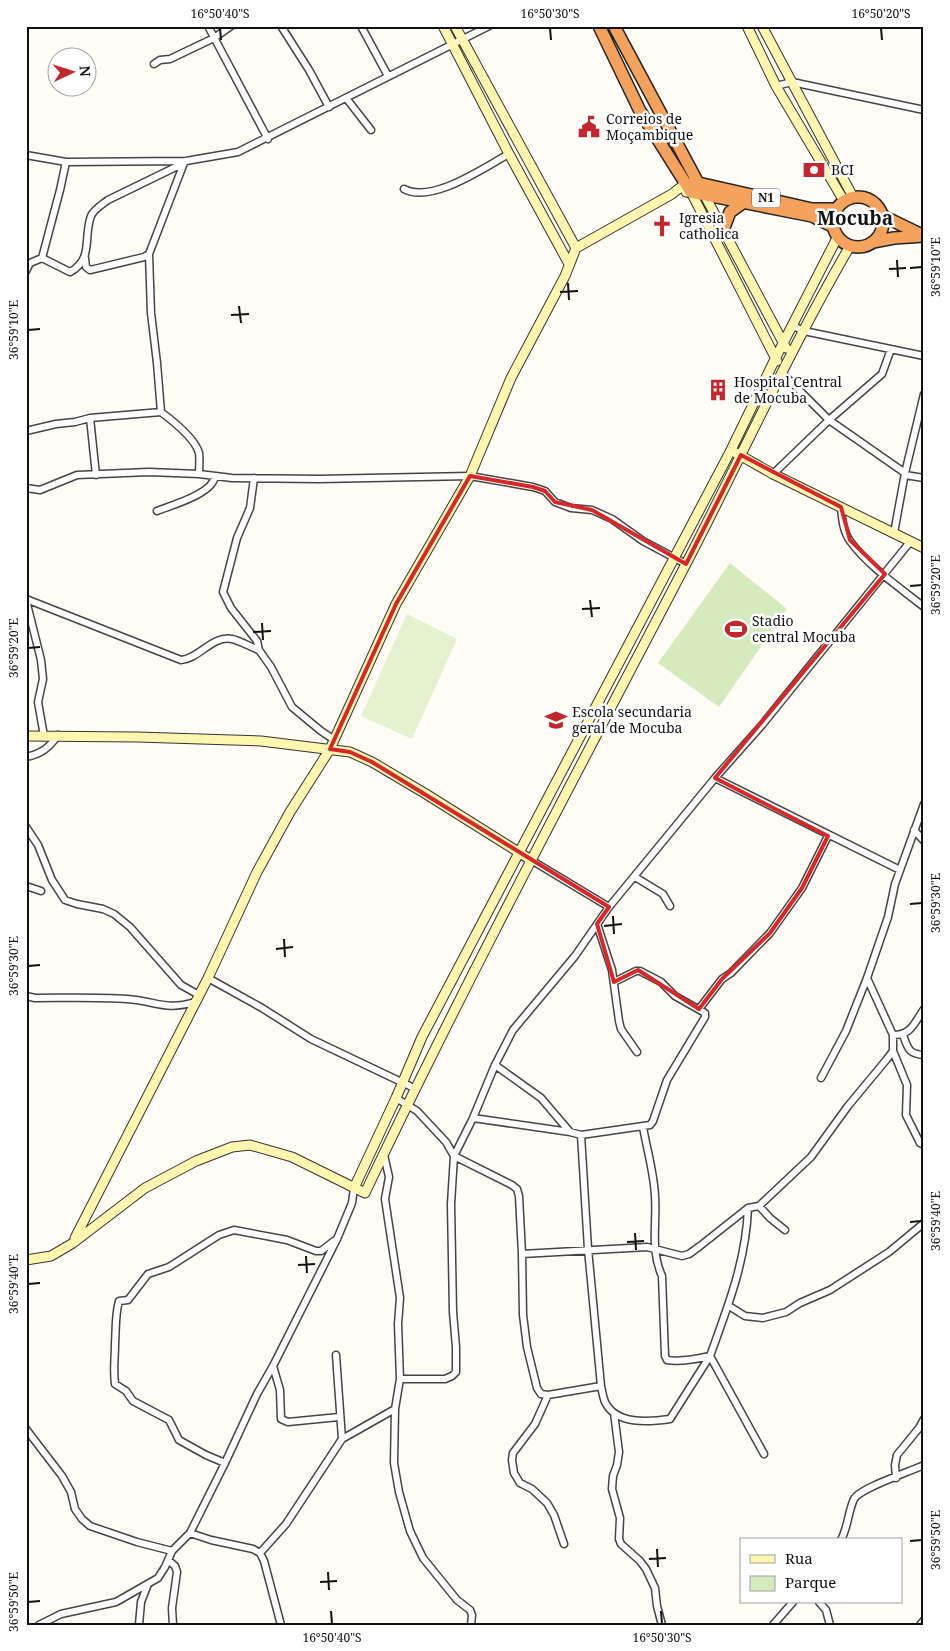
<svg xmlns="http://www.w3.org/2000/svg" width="950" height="1651" font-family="'Noto Serif',serif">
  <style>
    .green { fill: #d5ebbd }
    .pitch { fill: #e6f2cf }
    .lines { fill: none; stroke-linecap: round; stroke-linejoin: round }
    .street-casing { stroke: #444; stroke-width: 9 }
    .secondary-casing { stroke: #333; stroke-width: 11 }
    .highway-casing { stroke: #222; stroke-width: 14 }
    .street { stroke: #fff; stroke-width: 6 }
    .secondary { stroke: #fff6b0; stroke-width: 9 }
    .highway { stroke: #f5a25d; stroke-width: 11 }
    .marked { fill: none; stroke: #d62828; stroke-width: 4; stroke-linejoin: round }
    .ticks { fill: none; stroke: #111; stroke-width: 2 }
    .labels { text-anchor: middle; stroke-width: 5; stroke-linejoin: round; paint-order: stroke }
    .shield { fill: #fff; stroke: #585858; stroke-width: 1 }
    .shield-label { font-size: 12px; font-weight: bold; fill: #111 }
    .poi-label { font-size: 14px; fill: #111; stroke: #fff; text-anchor: start }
    .district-label { font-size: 19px; font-weight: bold; fill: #111; stroke: #fff }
    .neatline { fill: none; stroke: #111; stroke-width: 2 }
    .ticks-label { font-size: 12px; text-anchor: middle; fill: #111 }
  </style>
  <rect width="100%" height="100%" fill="#fffdf5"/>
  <path class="green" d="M730 563 787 609 719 707 658 663Z"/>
  <path class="pitch" d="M407 614 457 639 412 739 361 716Z"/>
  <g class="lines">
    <g class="street-casing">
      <path id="street" d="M208 26 268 139
        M281 26 309 70 329 107
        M361 26 388 76
        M154 64 160 60 170 59 214 38 231 26
        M776 86 792 82 924 110
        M346 98 371 130
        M26 155 66 162 186 161 238 152 489 26
        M186 161 184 163 149 254 151 313 157 363 161 412C173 421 195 438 199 453 200 459 199 467 199 474
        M404 189C432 204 483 168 509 154
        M42 258 70 272C94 259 83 237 91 216 94 209 103 204 108 200L184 163
        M42 258 60 190 66 162
        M85 258 86 267 90 270 144 257 149 254
        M26 271 30 263 42 258
        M793 326 804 331 924 356
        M782 373 829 420 905 473
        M90 418 161 412
        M26 431 56 424 75 422 90 418 96 475
        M773 474 829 420 882 374 891 349
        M905 475 924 478
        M254 478 250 508 237 538 223 592 231 608 257 641 259 650 271 667 292 707 321 731 333 739
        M26 488 40 490 77 475 149 472 199 474 232 478 319 479 470 476 533 487 545 491 555 502 571 508 592 510 612 519 643 541 686 564
        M841 507C842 519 843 531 850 541 869 567 899 587 924 607
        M157 511C172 505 213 494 215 476
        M894 533 905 473 924 394
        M26 599 181 660C199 659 212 635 232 639 241 641 250 647 259 650
        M26 600 41 660 43 679 38 702 44 736
        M26 757C41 754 49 748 58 735
        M715 778 900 870
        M26 827 38 845 52 880 65 900 77 904 103 909 114 914 130 927 181 985 199 995
        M914 830 924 841
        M531 860 609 907
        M635 877 663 894 670 906
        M26 886 41 891
        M597 924 612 970 619 1021 621 1029 637 1052
        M208 978 262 1008 311 1039 414 1088
        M867 978 893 1035C912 1035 914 1023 924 1009
        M26 996 35 998C66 998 97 997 127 999 156 1001 165 1011 195 1002
        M699 1009 722 979 731 973 770 933 802 888 828 836
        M903 1035C908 1048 908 1054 924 1055
        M893 1051 907 1085 906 1115 920 1143 924 1145
        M495 1065 473 1118 454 1156 512 1185 517 1189 519 1196 522 1254 647 1247 682 1256 689 1254 700 1246 748 1208
        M821 1078 846 1031 867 978 888 917 895 884 924 804
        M396 1098 417 1111 446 1142 454 1156 451 1204 453 1312 456 1347V1372L452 1376 445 1379H400
        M473 1118 570 1132
        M643 1127C647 1150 654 1173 655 1196 657 1223 650 1250 662 1276L665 1356 667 1360C680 1362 697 1359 710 1356 728 1306 746 1261 748 1208L759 1206 770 1218 785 1230
        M581 1135 650 1125 653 1121 667 1080 705 1017V1013L675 996 661 982 640 971H636L614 982
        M384 1155 389 1177 385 1199 400 1298 398 1324 400 1379 395 1409
        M759 1206 811 1157 848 1106 887 1059 893 1051V1035
        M522 1254 523 1315 527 1347 537 1388 541 1394 548 1395 601 1386
        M729 1306 745 1316 763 1318 786 1312 800 1303 830 1290 889 1252 924 1223
        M336 1355 342 1439
        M273 1366 280 1390 281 1419 288 1422 339 1417
        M548 1395 535 1424 513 1453 512 1460 514 1473 520 1483 532 1489 547 1503 554 1515 564 1544
        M614 1413 619 1452 617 1465 613 1476 612 1489 620 1518 619 1539 621 1544 640 1561 646 1569 655 1588 657 1606 662 1625
        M26 1429 62 1476 71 1492 75 1509 82 1519 90 1526 137 1542 172 1551
        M764 1454 710 1356 670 1419C649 1422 616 1425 605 1402 603 1397 602 1391 601 1386L588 1249 581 1135 570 1132 541 1098 495 1065 513 1030 575 956 609 907 715 778 762 725 910 542
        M225 1463 206 1455 179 1440 169 1420 133 1401 126 1391 115 1384C113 1370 115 1358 115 1344 116 1329 115 1315 119 1301L128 1300 148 1274 169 1267 219 1235 234 1230 287 1240 316 1251H321L334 1241
        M896 1478 895 1465 897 1455 919 1428 924 1419
        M190 1533 211 1540 253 1549 260 1553 264 1561 281 1625
        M841 1540C848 1527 848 1512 854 1499 860 1488 909 1472 924 1465
        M260 1553 286 1524 342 1439 395 1409 394 1463 399 1492 410 1531 423 1558 457 1600 470 1610 472 1615 471 1625
        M168 1560 175 1566 177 1572 172 1608 173 1625
        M819 1602 826 1610 830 1625
        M39 1625 61 1614 116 1602 158 1578 165 1567 172 1551 190 1533 225 1463 257 1394 273 1366 337 1239 352 1203 354 1188
        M139 1625 141 1602 148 1584
        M773 1625 793 1602
        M920 1625 924 1620"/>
    </g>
    <g class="secondary-casing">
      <path id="secondary" d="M443 26 509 154 569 264
        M455 26 576 248
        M747 26 776 86 844 201
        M762 26 853 197
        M686 192H691L777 361
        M704 194 786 348
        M736 453 773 474 924 548
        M26 736 137 737 261 741 350 752 372 762 426 794 531 860
        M354 1188 396 1098 422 1037 731 450 776 357 838 236
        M75 1238 208 978 257 872 290 812 330 749 396 604 470 476 511 378 565 276 576 248 672 194 686 183
        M26 1260 51 1256 73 1243 145 1188 196 1161 232 1147 250 1145 292 1157 365 1193C466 980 577 773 686 564 741 458 790 349 850 246"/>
    </g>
    <g class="highway-casing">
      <path id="highway" d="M599 26 640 111 691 192 812 216 834 227
        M614 26 704 194
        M694 182 812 209H837
        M833 222a25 25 0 1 1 50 0a25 25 0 1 1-50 0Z
        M883 216 922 235
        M723 230 730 212 744 202
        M873 242 894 238 924 236"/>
    </g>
    <use href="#street" class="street"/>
    <use href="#secondary" class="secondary"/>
    <use href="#highway" class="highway"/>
  </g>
  <path class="marked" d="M741 455 841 507 850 540 885 574 715 778 828 836 802 888 770 933 722 979 699 1009 638 970 614 982 597 924 609 907 372 762 350 752 330 749 396 604 470 476 533 487 545 491 555 502 592 510 686 564Z"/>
  <path class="ticks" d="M220 28 221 40M550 28 551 40M881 28 882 40M897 260 898 277M910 268 922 267M889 269 906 268M568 283 569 300M560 292 578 291M239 306 241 323M231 315 249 314M28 330 40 329M910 586 922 585M590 600 592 617M582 609 600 608M262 623 263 640M253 632 271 631M28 648 40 647M910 904 922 903M613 916 614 934M604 926 622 924M284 939 285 957M276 949 293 947M28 966 40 965M910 1222 922 1221M635 1233 636 1250M627 1242 644 1241M306 1256 307 1273M298 1265 315 1264M28 1284 40 1283M910 1541 922 1540M657 1549 658 1567M649 1559 666 1558M328 1572 329 1590M320 1582 337 1581M28 1602 40 1601M331 1611 332 1624M661 1611 662 1624"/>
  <defs>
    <g id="civic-bare" transform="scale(1.725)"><path d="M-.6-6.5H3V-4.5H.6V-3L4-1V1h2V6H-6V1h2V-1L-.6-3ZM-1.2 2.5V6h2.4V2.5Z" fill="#c4262e" stroke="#fff" stroke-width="2.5" paint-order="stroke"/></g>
    <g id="bank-bare" transform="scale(1.725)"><path d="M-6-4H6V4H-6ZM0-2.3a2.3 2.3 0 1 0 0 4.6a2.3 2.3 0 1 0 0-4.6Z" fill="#c4262e" stroke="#fff" stroke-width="2.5" paint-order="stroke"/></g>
    <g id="church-bare" transform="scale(1.725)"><path d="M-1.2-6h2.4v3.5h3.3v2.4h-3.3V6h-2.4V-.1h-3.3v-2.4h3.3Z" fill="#c4262e" stroke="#fff" stroke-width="2.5" paint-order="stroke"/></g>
    <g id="building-bare" transform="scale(1.725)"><path d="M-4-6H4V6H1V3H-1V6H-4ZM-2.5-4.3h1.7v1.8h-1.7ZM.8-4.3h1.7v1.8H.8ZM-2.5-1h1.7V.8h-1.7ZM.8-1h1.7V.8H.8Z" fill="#c4262e" stroke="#fff" stroke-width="2.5" paint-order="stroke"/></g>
    <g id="stadium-bare" transform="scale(1.725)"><path d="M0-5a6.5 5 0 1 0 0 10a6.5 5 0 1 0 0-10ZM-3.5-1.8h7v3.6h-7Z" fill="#c4262e" stroke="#fff" stroke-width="2.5" paint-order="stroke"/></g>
    <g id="school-bare" transform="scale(1.725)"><path d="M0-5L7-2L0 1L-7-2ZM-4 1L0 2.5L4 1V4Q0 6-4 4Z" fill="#c4262e" stroke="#fff" stroke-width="2.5" paint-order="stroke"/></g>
  </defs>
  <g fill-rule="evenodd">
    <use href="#civic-bare" x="589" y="127"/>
    <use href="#bank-bare" x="814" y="170"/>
    <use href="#church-bare" x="662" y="226"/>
    <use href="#building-bare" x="718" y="390"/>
    <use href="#stadium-bare" x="736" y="629"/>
    <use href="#school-bare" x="556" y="720"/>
  </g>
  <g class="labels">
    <rect class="shield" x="752" y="188.5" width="28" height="19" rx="4"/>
    <g class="shield-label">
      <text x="766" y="202">N1</text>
    </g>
    <g class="poi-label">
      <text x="606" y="124">Correios de<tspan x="606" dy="16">Moçambique</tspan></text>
      <text x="831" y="175">BCI</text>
      <text x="679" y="223">Igresia<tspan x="679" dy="16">catholica</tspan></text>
      <text x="734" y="387">Hospital Central<tspan x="734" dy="16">de Mocuba</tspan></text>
      <text x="752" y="626">Stadio<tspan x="752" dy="16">central Mocuba</tspan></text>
      <text x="572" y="717">Escola secundaria<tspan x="572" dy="16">geral de Mocuba</tspan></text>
    </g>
    <g class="district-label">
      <text x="855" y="225">Mocuba</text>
    </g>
  </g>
  <rect width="950" height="1651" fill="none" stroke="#ffffff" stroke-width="55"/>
  <rect x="740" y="1538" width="162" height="65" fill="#ffffff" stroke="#a0a0a0"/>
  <rect x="750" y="1555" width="25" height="8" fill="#fff6b0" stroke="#a0a0a0"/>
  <text x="785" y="1564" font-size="15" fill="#111111">Rua</text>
  <rect x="750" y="1576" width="25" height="15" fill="#d5ebbd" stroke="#a0a0a0"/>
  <text x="785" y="1588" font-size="15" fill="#111111">Parque</text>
  <g transform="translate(72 72) rotate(86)"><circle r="24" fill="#ffffff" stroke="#a0a0a0"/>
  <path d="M0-4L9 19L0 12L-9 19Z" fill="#c4262e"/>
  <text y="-8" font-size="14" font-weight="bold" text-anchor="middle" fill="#111111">N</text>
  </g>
  <rect x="28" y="28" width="894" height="1596" class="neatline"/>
  <g class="ticks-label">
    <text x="220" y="18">16°50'40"S</text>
    <text x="550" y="18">16°50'30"S</text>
    <text x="881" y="18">16°50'20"S</text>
    <text transform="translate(936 267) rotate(-90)" y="4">36°59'10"E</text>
    <text transform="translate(14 330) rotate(-90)" y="4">36°59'10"E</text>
    <text transform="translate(936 585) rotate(-90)" y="4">36°59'20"E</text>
    <text transform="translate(14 648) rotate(-90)" y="4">36°59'20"E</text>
    <text transform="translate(936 903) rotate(-90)" y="4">36°59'30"E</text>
    <text transform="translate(14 966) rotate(-90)" y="4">36°59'30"E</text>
    <text transform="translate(936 1221) rotate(-90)" y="4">36°59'40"E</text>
    <text transform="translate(14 1284) rotate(-90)" y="4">36°59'40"E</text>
    <text transform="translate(936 1540) rotate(-90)" y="4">36°59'50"E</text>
    <text transform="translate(14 1602) rotate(-90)" y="4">36°59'50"E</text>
    <text x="332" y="1642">16°50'40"S</text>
    <text x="662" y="1642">16°50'30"S</text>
  </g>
</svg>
